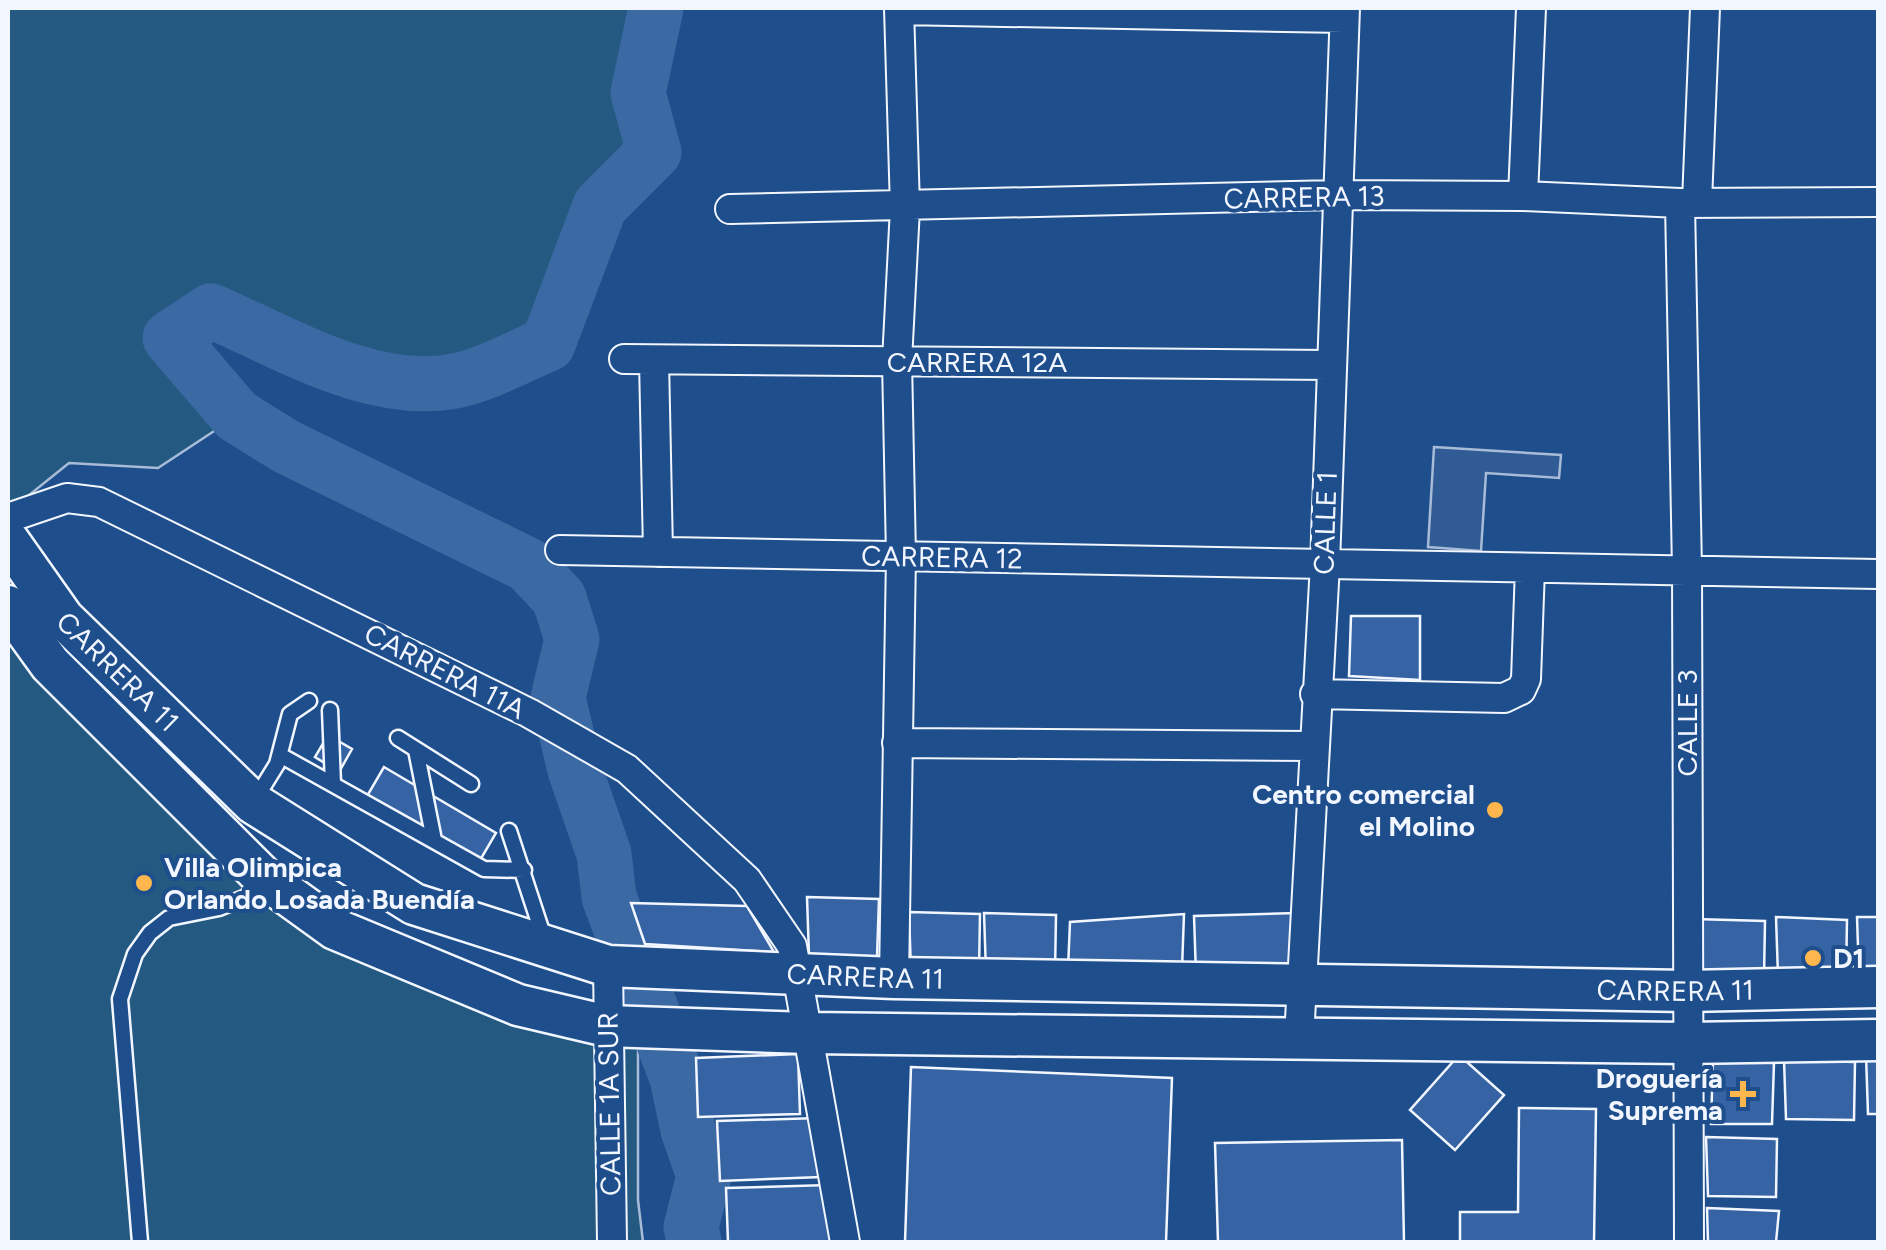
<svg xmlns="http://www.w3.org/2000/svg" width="1886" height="1250" font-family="Figtree,sans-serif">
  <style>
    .green { fill: #245a82; stroke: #a8bbd7; stroke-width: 2.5 }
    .parking { fill: #305b95; stroke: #a8bbd7; stroke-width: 2.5 }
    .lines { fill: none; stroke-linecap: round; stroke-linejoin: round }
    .river { stroke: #3b69a3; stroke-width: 55 }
    .building { fill: #3563a3; stroke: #f2f6ff; stroke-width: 2.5 }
    .lane-casing { stroke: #f2f6ff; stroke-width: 19 }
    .street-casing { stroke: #f2f6ff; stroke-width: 32 }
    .secondary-casing { stroke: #f2f6ff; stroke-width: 45 }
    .lane { stroke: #1f4e8c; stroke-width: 14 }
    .street { stroke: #1f4e8c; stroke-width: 28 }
    .secondary { stroke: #1f4e8c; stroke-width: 40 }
    .poi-dot { fill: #ffb74d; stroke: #1f4e8c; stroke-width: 4 }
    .labels { text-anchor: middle; stroke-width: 8; stroke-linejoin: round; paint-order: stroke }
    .street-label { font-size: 28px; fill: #f2f6ff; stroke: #1f4e8c }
    .poi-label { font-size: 28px; font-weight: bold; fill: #f2f6ff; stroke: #1f4e8c; text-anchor: end }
  </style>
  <rect width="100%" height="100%" fill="#1f4e8c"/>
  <path class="green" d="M8 8H656L638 93 654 152 600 206 548 344C519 356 486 375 455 381 372 397 284 342 211 311L170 338 237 416 158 468 69 463 8 512Z
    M8 606 335 929 638 1042V1200L643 1242H8Z"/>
  <path class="parking" d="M1434 447 1561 455 1559 478 1486 473 1481 551 1428 547Z"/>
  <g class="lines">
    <path class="river" d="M656 8 638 93 654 152 600 206 548 344C519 356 486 375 455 381 372 397 284 342 211 311L170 338 237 416 287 447 528 565 559 598 572 639 558 698 575 770 604 854 609 897 677 1078 688 1130 704 1176 691 1227 694 1242"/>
  </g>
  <path class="building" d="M1351 616H1420V680L1349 676Z
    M328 735 352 749 339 772 315 757Z
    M384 767 496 833 479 862 367 796Z
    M807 897 879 899 877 957 809 956Z
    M631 903 747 906 774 952 645 944Z
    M909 912 980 914 979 971H911Z
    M984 913 1056 915 1055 973 986 972Z
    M1296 913 1298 972 1196 975 1194 916Z
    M1184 914 1182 969H1068L1070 922Z
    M1776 917 1847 920 1846 977 1778 976Z
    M1857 917H1878V976H1859Z
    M1694 919 1765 921 1764 978H1696Z
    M798 1054 800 1114 698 1117 696 1058Z
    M1459 1055 1504 1095 1455 1150 1410 1110Z
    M1866 1055 1878 1056V1114H1868Z
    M1713 1060 1774 1063 1772 1124H1711Z
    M1784 1060 1855 1062 1854 1120 1786 1119Z
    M911 1067 1172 1078 1166 1242H905Z
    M1519 1108 1596 1109 1594 1242H1460V1212H1518Z
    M819 1118 821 1177 720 1181 717 1121Z
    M1706 1137 1777 1139 1776 1197 1708 1196Z
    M1402 1140 1404 1242H1218L1215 1143Z
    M828 1185 830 1242H728L726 1188Z
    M1707 1208 1779 1211 1776 1242H1708Z"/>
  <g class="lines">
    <g class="lane-casing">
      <path id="lane" d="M330 710 333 784
        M398 738 471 784
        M416 750 434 840
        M280 755 484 869 524 870
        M256 798 277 764 290 714 309 701
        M509 831 544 938
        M140 1242 120 999 135 954 150 933 169 918 219 908 246 897 260 881"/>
    </g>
    <g class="street-casing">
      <path id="street" d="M899 10 1344 18
        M1523 196 1531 8
        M1697 201 1705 8
        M1680 203 1687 570 1689 1242
        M730 209 1337 195 1523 196 1680 203 1878 202
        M624 359 1329 365
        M654 360 658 552
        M8 518 67 498 99 502 529 713 627 769 747 880 792 946 845 1242
        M560 550 1878 574
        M1315 694 1504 698 1521 690 1526 679 1530 568
        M897 743 1312 746
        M608 966 612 1242
        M894 978 901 556 897 361 905 208 899 8
        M1299 1038 1325 564 1345 8"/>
    </g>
    <g class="secondary-casing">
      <g id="secondary">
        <path id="s1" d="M8 540 63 618 253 803 414 904 608 966 894 978 1687 991 1878 987"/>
        <path d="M8 606 50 664 263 877 335 929 518 1005 607 1026 808 1033 1687 1043 1878 1040"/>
      </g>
    </g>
    <use href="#lane" class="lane"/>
    <use href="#street" class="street"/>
    <use href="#secondary" class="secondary"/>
  </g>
  <g class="poi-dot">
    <circle cx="1495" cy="810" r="10"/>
    <circle cx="144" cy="883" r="10"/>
    <circle cx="1813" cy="958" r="10"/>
    <path d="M1738 1079h10v10h10v10h-10v10h-10v-10h-10v-10h10z"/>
  </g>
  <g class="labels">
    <g class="street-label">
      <text transform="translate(1304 197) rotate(-1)" y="10">CARRERA 13</text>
      <text x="977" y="372">CARRERA 12A</text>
      <text transform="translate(1325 523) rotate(-88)" y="10">CALLE 1</text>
      <text transform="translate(942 557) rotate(1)" y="10">CARRERA 12</text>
      <text dy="10" stroke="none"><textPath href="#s1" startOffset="172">CARRERA 11</textPath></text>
      <text transform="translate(445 671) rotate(27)" y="10">CARRERA 11A</text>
      <text transform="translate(1687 723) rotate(-90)" y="10">CALLE 3</text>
      <text dy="10" stroke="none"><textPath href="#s1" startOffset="1012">CARRERA 11</textPath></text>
      <text dy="10" stroke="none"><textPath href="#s1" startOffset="1822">CARRERA 11</textPath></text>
      <text transform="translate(609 1104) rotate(-91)" y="10">CALLE 1A SUR</text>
    </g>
    <g class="poi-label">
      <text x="1475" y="804">Centro comercial<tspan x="1475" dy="32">el Molino</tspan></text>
      <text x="164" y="877" text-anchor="start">Villa Olimpica<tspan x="164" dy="32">Orlando Losada Buendía</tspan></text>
      <text x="1833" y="968" text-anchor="start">D1</text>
      <text x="1723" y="1088">Droguería<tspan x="1723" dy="32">Suprema</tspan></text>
    </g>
  </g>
  <rect width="1886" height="1250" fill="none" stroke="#f2f6ff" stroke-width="20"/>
</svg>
